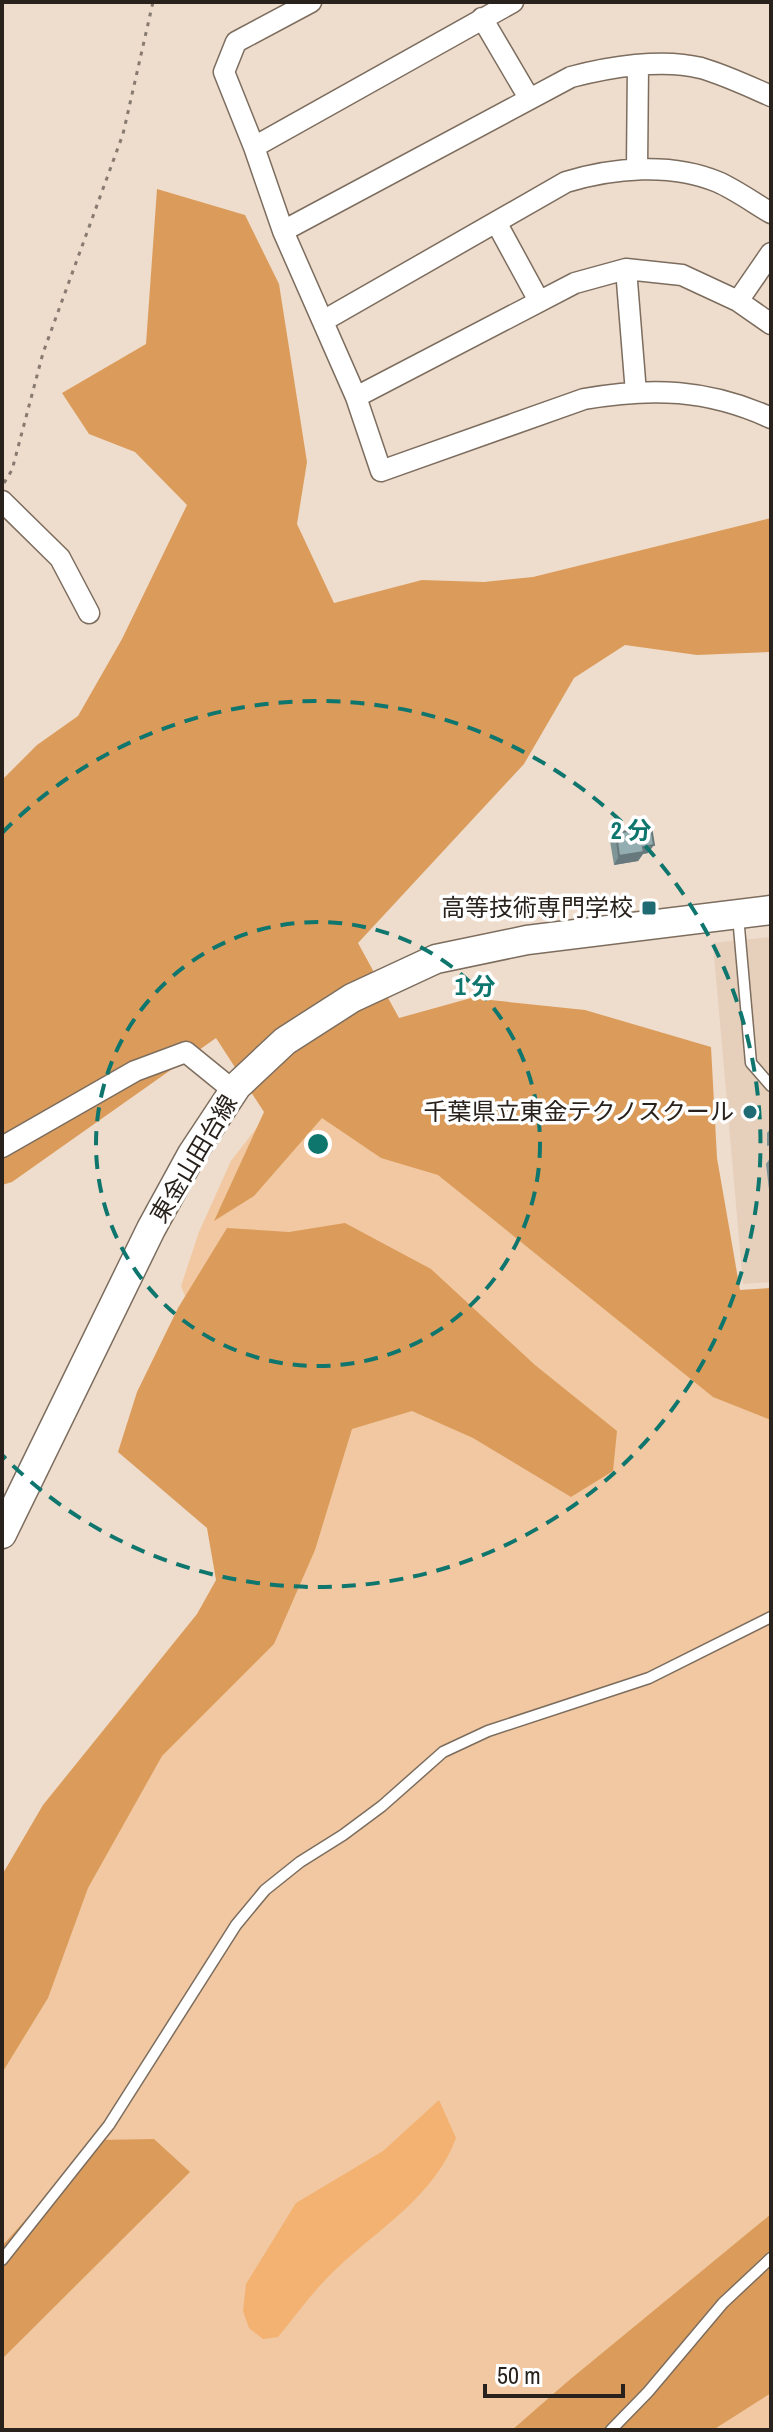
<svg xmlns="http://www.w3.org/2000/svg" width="773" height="2432" font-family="'Archivo Narrow','Noto Sans JP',sans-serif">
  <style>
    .built { fill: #e6cfbb }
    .green { fill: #f1c8a1 }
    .forest { fill: #db9c5b }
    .water { fill: #f3b271 }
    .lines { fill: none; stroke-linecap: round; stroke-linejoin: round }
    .lane-casing { stroke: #7c6d5e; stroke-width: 13 }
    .street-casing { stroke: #7c6d5e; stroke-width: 23 }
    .secondary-casing { stroke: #7c6d5e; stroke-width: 31 }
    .path { stroke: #877a70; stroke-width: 3; stroke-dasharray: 4 6; stroke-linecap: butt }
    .lane { stroke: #fff; stroke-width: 10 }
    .street { stroke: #fff; stroke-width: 20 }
    .secondary { stroke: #fff; stroke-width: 28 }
    .wall { fill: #7e9598 }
    .shaded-wall { fill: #67797c }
    .building { fill: #93adb1; stroke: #67797c; stroke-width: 2 }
    .ring { fill: none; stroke: #0f766e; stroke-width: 4; stroke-dasharray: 14 10 }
    .poi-dot { fill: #1f6a73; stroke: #fff; stroke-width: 3 }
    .labels { text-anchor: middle; stroke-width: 7; stroke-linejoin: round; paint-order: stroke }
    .poi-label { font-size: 24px; fill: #29221c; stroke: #fff; text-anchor: end }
    .street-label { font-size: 24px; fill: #29221c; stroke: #fff }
    .centre { fill: #0f766e; stroke: #fff; stroke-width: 4 }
    .ring-label { font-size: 24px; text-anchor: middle; font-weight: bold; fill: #0f766e; stroke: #fff; stroke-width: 7; stroke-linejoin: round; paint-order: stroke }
  </style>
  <rect width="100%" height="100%" fill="#eedccc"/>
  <path class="built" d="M771 937V1282L743 1284 713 943Z"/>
  <path class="green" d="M279 1099 352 1119 771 1359V2430H2V1880L223 1580 227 1400 181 1286 199 1232 231 1161Z"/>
  <path class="forest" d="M157 189 245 215 279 284 307 462 297 524 334 603 422 580 484 582 533 577 771 518V652L697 655 625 645 574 678 524 764 358 943 399 1018 471 998 585 1010 711 1047 717 1158 740 1290 771 1288V1420L713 1397 438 1175 381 1158 322 1118 254 1196 214 1221 264 1112 216 1038 12 1182 2 1185V780L37 745 78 716 122 639 187 505 135 452 89 434 62 393 146 344Z
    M345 1223 431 1269 535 1365 617 1431 613 1471 571 1497 473 1438 412 1411 352 1429 315 1550 274 1644 162 1756 88 1888 48 1998 2 2073V1875L43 1805 197 1614 216 1580 207 1528 118 1452 137 1392 178 1308 227 1228 289 1232Z
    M154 2139 190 2172 2 2359V2246L97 2140Z
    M771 2214V2393L713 2430H512L567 2382Z"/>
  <path class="water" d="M439 2100 456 2138C434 2197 379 2228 335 2270 314 2290 296 2315 278 2337L263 2339 249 2328 243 2311 246 2284 296 2203 383 2151Z"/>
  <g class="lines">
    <g class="lane-casing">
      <path id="lane" d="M738 916 751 1063 771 1086
        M2 2260 109 2125 236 1925 265 1890 300 1862 343 1835 382 1806 443 1752 488 1731 649 1678 771 1617
        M611 2430 648 2392 723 2303 771 2258"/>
    </g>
    <g class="street-casing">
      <path id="street" d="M311 2 236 42 224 72 254 147 283 231 356 397 381 471 584 399C651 387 708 389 771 418
        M482 18 529 98
        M254 147 513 2
        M637 168 638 65
        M496 222 539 301
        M283 231 571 77C609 67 662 58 701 68 725 75 748 86 771 96
        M626 269 636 393
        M738 301 771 253
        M323 321 566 182C612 168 671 162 718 182 736 190 754 203 771 213
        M356 397 575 283 626 269 682 275 738 301 771 324
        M2 501 60 558 89 613
        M2 1147 135 1071 186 1052 234 1091"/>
    </g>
    <g class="secondary-casing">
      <path id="secondary" d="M2 1534 151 1229 192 1154 237 1086 285 1041 352 998 436 959 527 940 771 910"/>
    </g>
    <path class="path" d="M4 483 12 470 43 353 123 134 153 2"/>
    <use href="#lane" class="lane"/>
    <use href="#street" class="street"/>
    <use href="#secondary" class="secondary"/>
  </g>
  <path class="wall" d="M616 833 648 853 643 854 638 861 614 865 610 841Z
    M771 1128V1145L767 1146V1133Z
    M771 1157V1206L766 1164Z"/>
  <path class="shaded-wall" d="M654 845 648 853 643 854 638 861 614 865 619 856 643 847Z"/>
  <path class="building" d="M651 827 654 845 643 847 644 852 619 856 616 833Z"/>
  <g class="ring">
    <circle cx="318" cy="1144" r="222"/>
    <path d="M2 833A443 443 0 1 1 2 1455"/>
  </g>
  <g class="poi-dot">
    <rect x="641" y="900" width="16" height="16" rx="4"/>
    <circle cx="750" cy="1112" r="8"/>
  </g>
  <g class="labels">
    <g class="poi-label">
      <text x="633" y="916">高等技術専門学校</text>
      <text x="734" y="1120">千葉県立東金テクノスクール</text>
    </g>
    <g class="street-label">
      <text transform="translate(194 1159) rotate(-59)" y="8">東金山田台線</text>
    </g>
  </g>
  <circle cx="318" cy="1144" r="12" class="centre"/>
  <g class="ring-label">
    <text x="631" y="839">2 分</text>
    <text x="475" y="995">1 分</text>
  </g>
  <rect width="773" height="2432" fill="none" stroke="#29221c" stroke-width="8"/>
  <path d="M485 2384v12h138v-12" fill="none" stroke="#29221c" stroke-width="4"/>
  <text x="497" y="2384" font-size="24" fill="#29221c" stroke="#ffffff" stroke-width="6" paint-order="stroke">50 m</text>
</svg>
